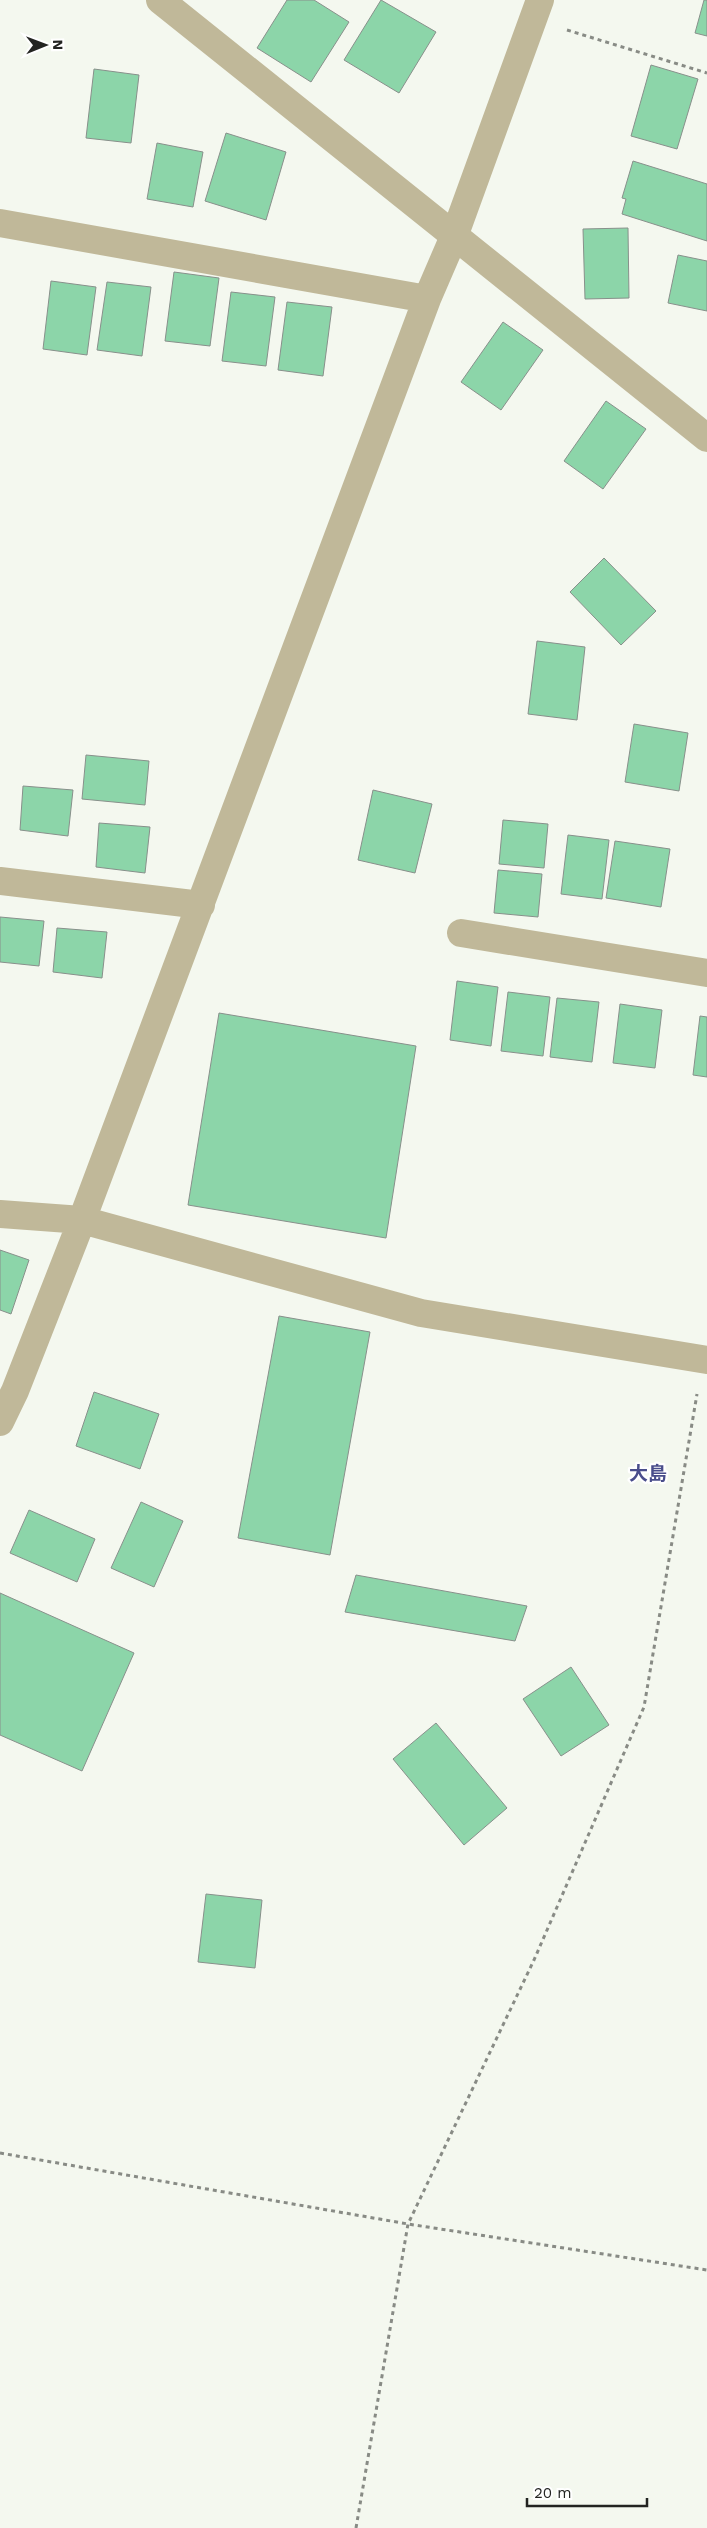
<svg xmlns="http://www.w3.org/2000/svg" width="707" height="2528" font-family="'Work Sans','Noto Sans JP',sans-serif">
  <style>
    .building { fill: #8cd5a9; stroke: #88908b }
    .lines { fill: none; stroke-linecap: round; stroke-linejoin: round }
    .path { stroke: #888b85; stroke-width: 3; stroke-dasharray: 4 4; stroke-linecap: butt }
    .minor { stroke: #c0b899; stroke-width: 28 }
    .labels { text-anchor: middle; stroke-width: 4.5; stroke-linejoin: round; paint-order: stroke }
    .quarter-label { font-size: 19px; font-weight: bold; fill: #494d8b; stroke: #fff }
  </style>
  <rect width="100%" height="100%" fill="#f4f8ef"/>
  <path class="building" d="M287 0H314L349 22 311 82 257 48Z
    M381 0 436 32 399 93 344 60Z
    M704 0H707V36L695 33Z
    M651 65 698 79 677 149 631 136Z
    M94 69 139 75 131 143 86 138Z
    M226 133 286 152 266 220 205 201Z
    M157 143 203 152 193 207 147 199Z
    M633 161 707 184V241L622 214 626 199 622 198Z
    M628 228 629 298 585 299 583 229Z
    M678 255 707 261V311L668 303Z
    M174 272 219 278 210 346 165 341Z
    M51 281 96 287 87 355 43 349Z
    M107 282 151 287 142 356 97 350Z
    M231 292 275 297 266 366 222 361Z
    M287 302 332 307 323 376 278 370Z
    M503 322 543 350 501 410 461 382Z
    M606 401 646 429 603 489 564 461Z
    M604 558 656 611 621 645 570 592Z
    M537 641 585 647 577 720 528 714Z
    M634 724 688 733 679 791 625 782Z
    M86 755 149 761 145 805 82 799Z
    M23 786 73 790 68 836 20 830Z
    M373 790 432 804 415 873 358 860Z
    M503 820 548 824 544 868 499 864Z
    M99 823 150 827 145 873 96 867Z
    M568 835 609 840 602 899 561 894Z
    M615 841 670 849 661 907 606 898Z
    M498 870 542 874 538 917 494 913Z
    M0 917 44 921 39 966 0 962Z
    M57 928 107 932 102 978 53 972Z
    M457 981 498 987 491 1046 450 1040Z
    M508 992 550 997 543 1056 501 1051Z
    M557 998 599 1002 592 1062 550 1057Z
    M620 1004 662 1010 655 1068 613 1063Z
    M219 1013 416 1046 386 1238 188 1205Z
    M700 1016 707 1017V1077L693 1075Z
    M0 1250 29 1260 11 1314 0 1310Z
    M279 1316 370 1332 330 1555 238 1538Z
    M94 1392 159 1414 140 1469 76 1446Z
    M141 1502 183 1521 154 1587 111 1568Z
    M29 1510 95 1539 77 1582 10 1553Z
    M356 1575 527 1606 515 1641 345 1612Z
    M0 1593 134 1653 82 1771 0 1735Z
    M571 1667 609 1725 561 1756 523 1699Z
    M436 1723 507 1808 464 1845 393 1759Z
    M206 1894 262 1900 255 1968 198 1962Z"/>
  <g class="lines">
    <path class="path" d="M567 30 707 73
      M0 2153 408 2224 707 2270
      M356 2528 408 2224 534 1960 644 1707 697 1394"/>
    <path class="minor" d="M160 0 707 438
      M0 223 427 299
      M0 881 201 905
      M461 933 707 973
      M0 1214 82 1220 421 1313 707 1360
      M0 1422 15 1391 82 1220 427 299 455 234 540 0"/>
  </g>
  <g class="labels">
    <g class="quarter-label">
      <text x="648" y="1480">大島</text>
    </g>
  </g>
  <g transform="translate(45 45) rotate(89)" stroke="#ffffff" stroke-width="4" paint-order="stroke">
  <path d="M0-4L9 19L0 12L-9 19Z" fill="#232421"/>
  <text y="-8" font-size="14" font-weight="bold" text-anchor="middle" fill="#232421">N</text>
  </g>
  <path d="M527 2498v8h120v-8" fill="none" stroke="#232421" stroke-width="2.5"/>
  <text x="534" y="2498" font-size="15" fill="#232421" stroke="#ffffff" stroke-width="4" paint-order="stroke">20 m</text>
</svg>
